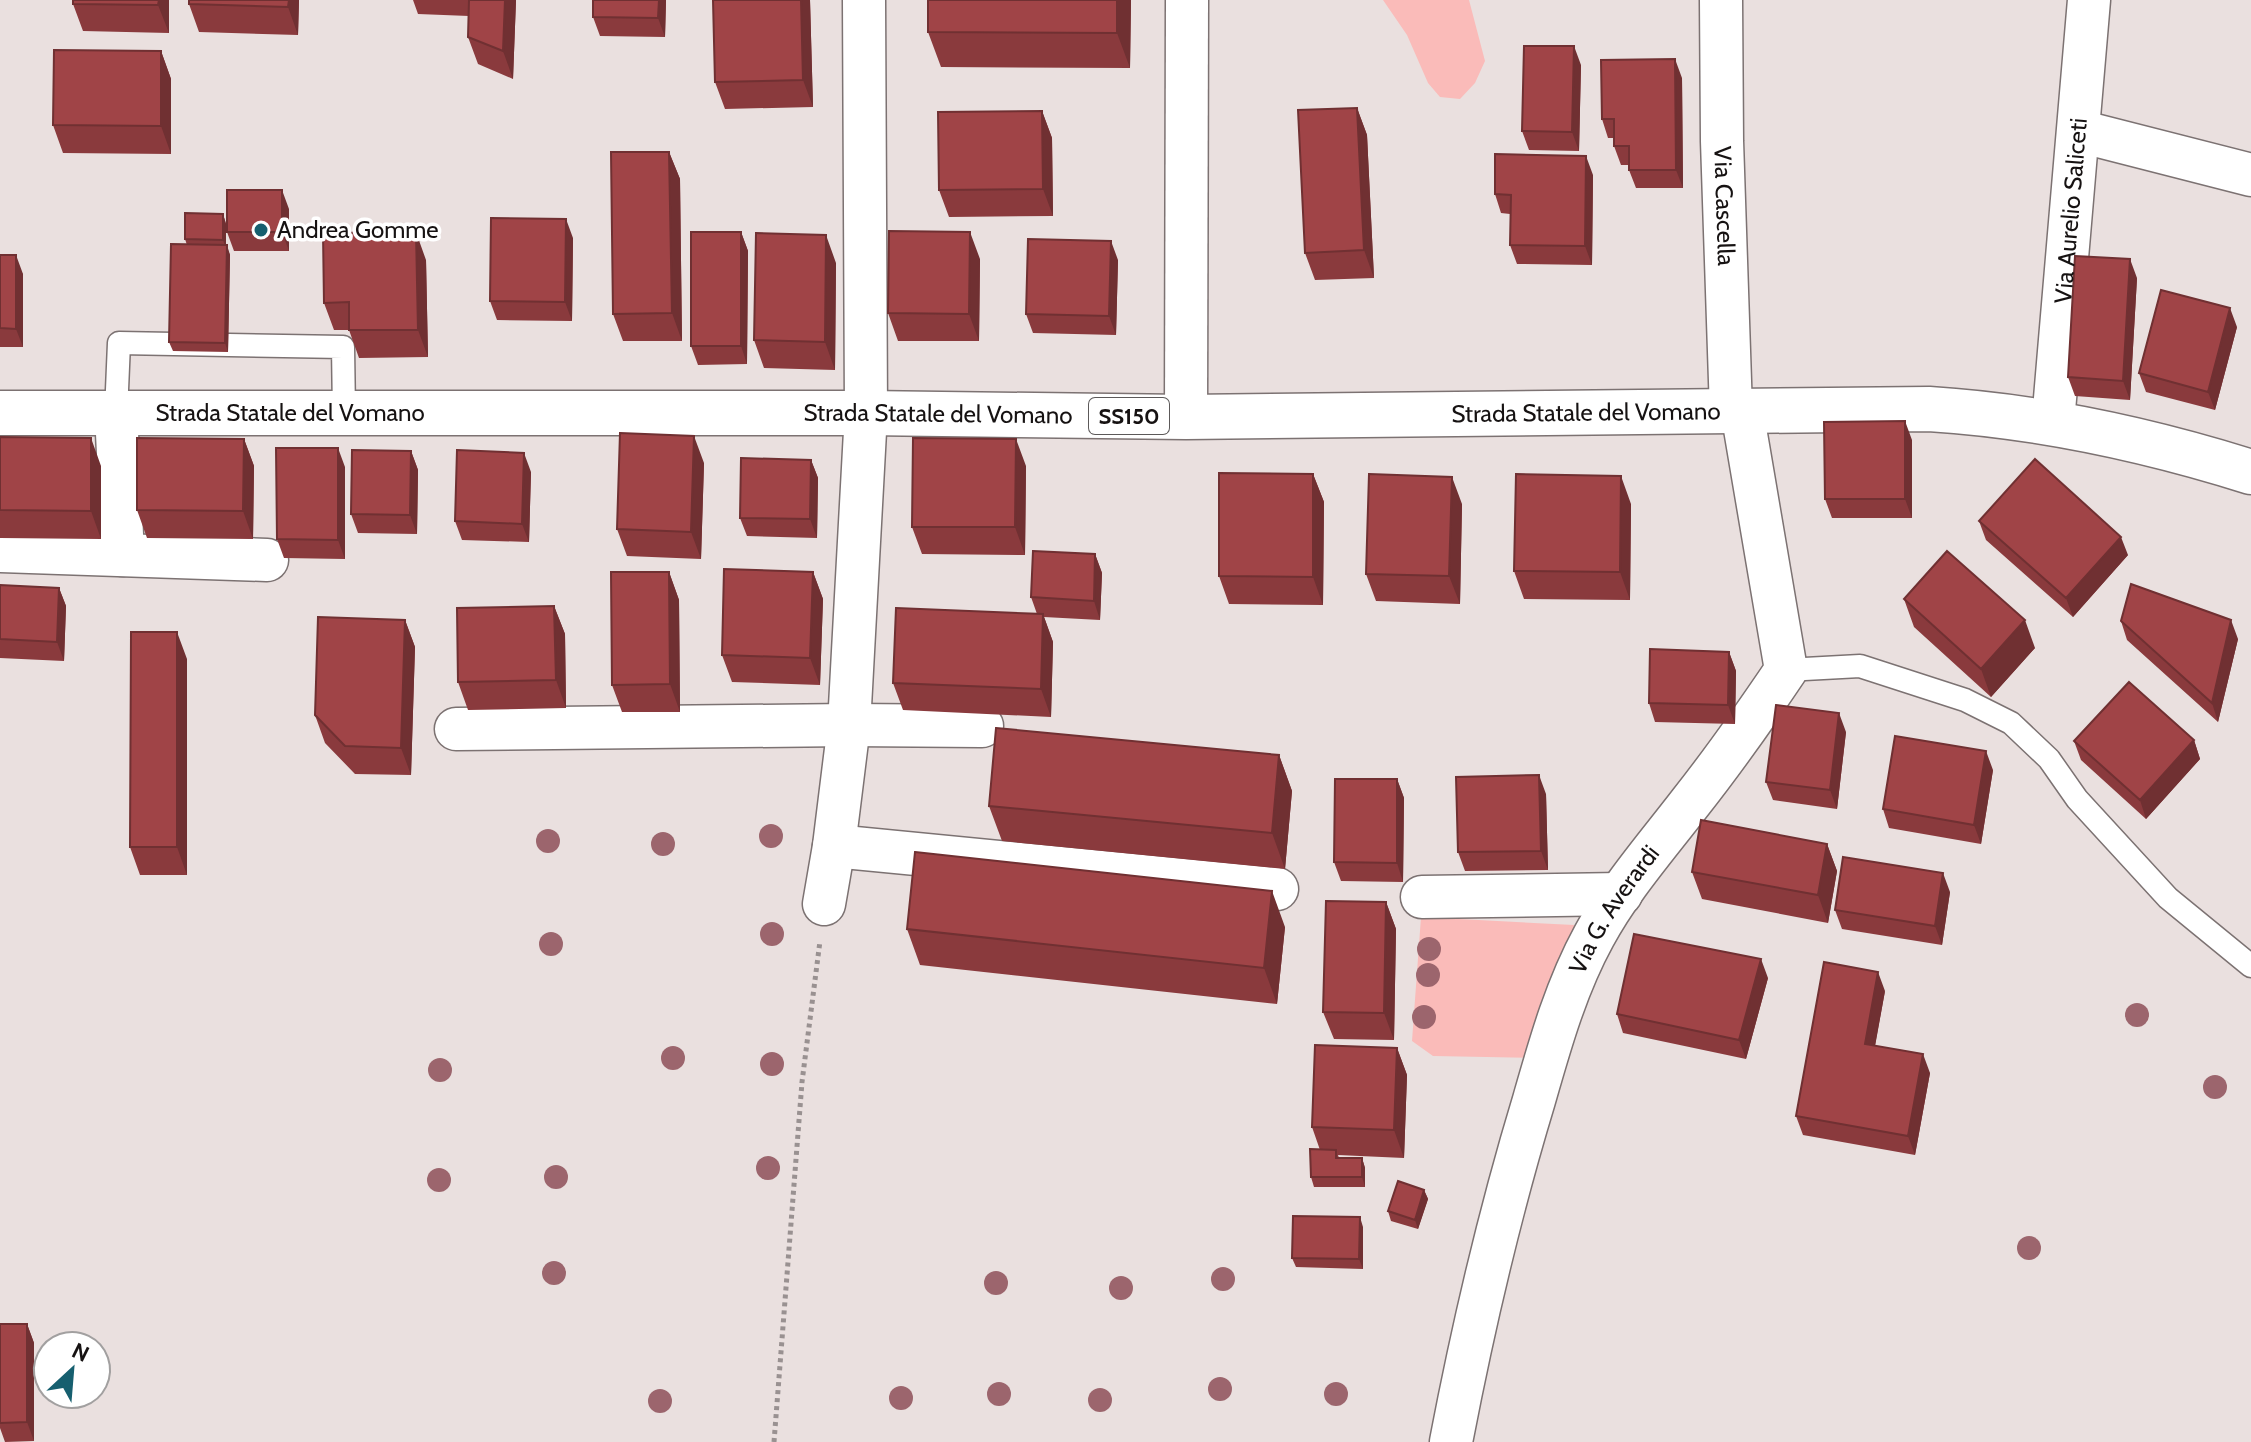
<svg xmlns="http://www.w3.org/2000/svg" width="2251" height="1442" font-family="Cabin,sans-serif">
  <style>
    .green { fill: #fabbb9 }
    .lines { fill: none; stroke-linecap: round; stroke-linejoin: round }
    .lane-casing { stroke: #7c7272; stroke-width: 25 }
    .street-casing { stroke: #7c7272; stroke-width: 45 }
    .primary-casing { stroke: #7c7272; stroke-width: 47 }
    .path { stroke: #999191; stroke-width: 5; stroke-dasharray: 4 4; stroke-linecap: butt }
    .lane { stroke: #fff; stroke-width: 22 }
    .street { stroke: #fff; stroke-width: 42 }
    .primary { stroke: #fff; stroke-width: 44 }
    .tree { fill: #9c656d }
    .wall { fill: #8a3a3d }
    .shaded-wall { fill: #703032 }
    .building { fill: #a04447; stroke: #703032; stroke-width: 2 }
    .poi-dot { fill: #165f6f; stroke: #fff; stroke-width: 3 }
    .labels { text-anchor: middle; stroke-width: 7; stroke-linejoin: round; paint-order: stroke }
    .shield { fill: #fff; stroke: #5c5959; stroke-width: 2 }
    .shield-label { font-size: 22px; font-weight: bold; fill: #161212 }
    .street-label { font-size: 24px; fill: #161212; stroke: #fff }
    .poi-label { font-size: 24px; fill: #161212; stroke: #fff; text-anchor: start }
  </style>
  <rect width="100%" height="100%" fill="#eae0df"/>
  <path class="green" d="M1383 0H1469L1485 61 1475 83 1460 99 1440 97 1428 83 1407 35Z
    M1421 917 1574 925 1572 960 1533 1058 1433 1056 1412 1041Z"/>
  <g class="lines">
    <g class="lane-casing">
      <path id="lane" d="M116 413 119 343 343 347 344 413
        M1786 670 1860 666 1965 700 2011 723 2049 759 2077 799 2168 898 2251 966"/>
    </g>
    <g class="street-casing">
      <g id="street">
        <path id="s1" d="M1721 0 1722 141 1731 411"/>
        <path d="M2079 131 2251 175"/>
        <path d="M116 413 123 555"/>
        <path d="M1186 417 1187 0"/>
        <path id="s2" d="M2053 422 2089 0"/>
        <path d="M0 551 267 560"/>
        <path d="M456 729 849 725 982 726"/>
        <path d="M834 846 1277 889"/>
        <path d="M1422 897 1621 894"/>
        <path d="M824 904 834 846 849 725 866 413 864 0"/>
        <path id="s3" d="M1451 1442C1473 1327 1500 1212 1534 1100 1550 1044 1566 987 1594 936 1620 888 1657 846 1690 803 1724 760 1755 716 1786 670L1742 411"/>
      </g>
    </g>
    <g class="primary-casing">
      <g id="primary">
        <path id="s4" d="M0 413H866L1186 417 1929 409C2039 416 2146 439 2251 472"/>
      </g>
    </g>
    <path class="path" d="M774 1442 802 1082 820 941"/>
    <use href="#lane" class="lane"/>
    <use href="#street" class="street"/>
    <use href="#primary" class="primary"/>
  </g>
  <g class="tree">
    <circle cx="771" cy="836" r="12"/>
    <circle cx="548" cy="841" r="12"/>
    <circle cx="663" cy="844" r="12"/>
    <circle cx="772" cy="934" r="12"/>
    <circle cx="551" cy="944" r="12"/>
    <circle cx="1429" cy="949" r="12"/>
    <circle cx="1428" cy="975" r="12"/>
    <circle cx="2137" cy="1015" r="12"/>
    <circle cx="1424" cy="1017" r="12"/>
    <circle cx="673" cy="1058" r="12"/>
    <circle cx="772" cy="1064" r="12"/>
    <circle cx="440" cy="1070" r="12"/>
    <circle cx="2215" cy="1087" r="12"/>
    <circle cx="768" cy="1168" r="12"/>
    <circle cx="556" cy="1177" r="12"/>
    <circle cx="439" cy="1180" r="12"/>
    <circle cx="2029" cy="1248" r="12"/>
    <circle cx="554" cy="1273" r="12"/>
    <circle cx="1223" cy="1279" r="12"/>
    <circle cx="996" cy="1283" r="12"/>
    <circle cx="1121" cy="1288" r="12"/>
    <circle cx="1220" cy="1389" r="12"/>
    <circle cx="999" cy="1394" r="12"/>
    <circle cx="1336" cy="1394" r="12"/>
    <circle cx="901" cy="1398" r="12"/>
    <circle cx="1100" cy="1400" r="12"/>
    <circle cx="660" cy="1401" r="12"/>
  </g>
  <path class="wall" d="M73 0H169V33L83 31 73 4Z
    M189 0H299L298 35 199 32 189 4Z
    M413 0H516L513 79 478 64 468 37 469 16 418 14Z
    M593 0H666L665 37 600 36 593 17Z
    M810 0 813 107 725 109 715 82Z
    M928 0H1131L1130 68 941 67 928 32Z
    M161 51 171 79V154L63 153 53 125Z
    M1581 65 1579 151 1529 150 1522 131Z
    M1682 78 1683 188H1636L1629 170V165H1621L1614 146V138H1608L1602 119Z
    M1357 108 1367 135 1374 278 1315 280 1305 253Z
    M1042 111 1052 138 1053 216 949 217 939 190Z
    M669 152 680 179 682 341H623L613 314Z
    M1593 175 1592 265 1517 264 1510 245V214L1501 213 1495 194Z
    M289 209V251H234L227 232Z
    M223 214 226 224V245L230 255 228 352 173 351 169 342 187 245 185 239Z
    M741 232 748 251 747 364 698 365 691 346Z
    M573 238 572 321 497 320 490 301Z
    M0 255 23 274V347H0Z
    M980 259 979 341H898L888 313Z
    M426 260 428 357 359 358 349 330H334L324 303Z
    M1118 260 1116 335 1033 333 1026 314Z
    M836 263 835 370 764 368 754 340Z
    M2137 278 2130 400 2075 396 2068 377Z
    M2237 327 2215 410 2146 392 2139 373Z
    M0 437 101 466V539L0 538Z
    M244 439 254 466 253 539 147 538 137 510Z
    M1912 440V518H1832L1825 499Z
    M411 451 418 470 417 534 358 533 351 514Z
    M811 460 818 478 817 538 747 536 740 518Z
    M704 463 701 559 627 556 617 529Z
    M1026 466 1025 555 922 554 912 527Z
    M345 467V559L284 558 277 539Z
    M531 472 529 542 462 540 455 521Z
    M1313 474 1324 502 1323 605 1229 604 1219 576Z
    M1462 504 1460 604 1376 601 1366 574Z
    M1631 504 1630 600 1524 599 1514 571Z
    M1979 521 2128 555 2073 617 1986 540Z
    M1095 554 1102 573 1100 620 1044 617 1053 642 1051 717 903 710 893 683 1037 614 1031 597Z
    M669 572 679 600 680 712H622L612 685Z
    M813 572 823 599 820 685 732 682 722 655Z
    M0 585 59 588 66 606 64 661 0 658Z
    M1904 599 2035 648 1991 697 1914 627Z
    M554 606 565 634 566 708 468 710 458 682Z
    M405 620 415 647 411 775 355 774 325 743 315 715Z
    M2121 621 2238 639 2218 722 2127 640Z
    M1729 652 1736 671 1735 724 1655 722 1649 703Z
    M187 659V875H140L130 847Z
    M1846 732 1837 809 1773 800 1766 782Z
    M2194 740 2200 759 2146 819 2081 760 2074 741Z
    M1279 755 1292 791 1285 869 1002 841 989 806Z
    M1993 770 1981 844 1889 828 1883 809Z
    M1397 779 1404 798 1403 882 1341 881 1334 862Z
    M1546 794 1548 870 1465 871 1458 852Z
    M1827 844 1837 871 1828 923 1702 899 1692 872Z
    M1950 892 1942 945 1842 929 1835 910Z
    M1386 902 1396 929 1394 1040 1334 1039 1323 1012Z
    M1285 927 1277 1004 920 965 907 929Z
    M1768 978 1746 1059 1623 1033 1617 1014Z
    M1885 991 1875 1045 1930 1073 1915 1155 1803 1135 1796 1116Z
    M1397 1048 1407 1075 1404 1158 1338 1155 1339 1158H1362L1365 1168V1187H1314L1311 1177 1320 1150 1312 1127Z
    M1424 1190 1428 1199 1418 1229 1391 1221 1388 1211Z
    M1363 1227V1269L1296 1267 1292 1258Z
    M0 1324H27L34 1343V1441L5 1442 0 1428Z"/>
  <path class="shaded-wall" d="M159 0H169V33L158 5Z
    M289 0H299L298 35 288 7Z
    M505 0H516L513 79 503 51Z
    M659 0H666L665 37 658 18Z
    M801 0H810L813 107 803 80Z
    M1117 0H1131L1130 68 1117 33Z
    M1574 46 1581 65 1579 151 1572 132Z
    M161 51 171 79V154L161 126Z
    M1675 59 1682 78 1683 188 1676 170Z
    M1357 108 1367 135 1374 278 1364 250Z
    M1042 111 1052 138 1053 216 1043 189Z
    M669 152 680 179 682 341 672 313Z
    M1586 156 1593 175 1592 265 1585 246Z
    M282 190 289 209V251L282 232Z
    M223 214 226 224V249L223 240Z
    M566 219 573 238 572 321 565 302Z
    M416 232 426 260 428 357 418 330Z
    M741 232 748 251 747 364 741 346Z
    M970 232 980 259 979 341 969 314Z
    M826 235 836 263 835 370 825 342Z
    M1111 241 1118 260 1116 335 1109 316Z
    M227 245 230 255 228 352 225 343Z
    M16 255 23 274V347L16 329Z
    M2130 259 2137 278 2130 400 2123 381Z
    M2230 308 2237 327 2215 410 2208 392Z
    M1905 421 1912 440V518L1905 499Z
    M694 436 704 463 701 559 691 532Z
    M91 438 101 466V539L91 511Z
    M244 439 254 466 253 539 243 511Z
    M1016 439 1026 466 1025 555 1015 527Z
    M338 448 345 467V559L338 540Z
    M411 451 418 470 417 534 410 515Z
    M524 453 531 472 529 542 522 524Z
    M811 460 818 478 817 538 810 519Z
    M1313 474 1324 502 1323 605 1313 577Z
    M1621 476 1631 504 1630 600 1620 572Z
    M1452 477 1462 504 1460 604 1449 576Z
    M2121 537 2128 555 2073 617 2066 598Z
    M1095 554 1102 573 1100 620 1094 601Z
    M669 572 679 600 680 712 670 684Z
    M813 572 823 599 820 685 810 658Z
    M59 588 66 606 64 661 57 642Z
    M554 606 565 634 566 708 556 680Z
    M1043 614 1053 642 1051 717 1041 689Z
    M405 620 415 647 411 775 401 748Z
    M2025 620 2035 648 1991 697 1981 669Z
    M2231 620 2238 639 2218 722 2212 703Z
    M177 632 187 659V875L177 847Z
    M1729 652 1736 671 1735 724 1728 705Z
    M1839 713 1846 732 1837 809 1830 790Z
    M2194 740 2200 759 2146 819 2140 800Z
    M1986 751 1993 770 1981 844 1974 825Z
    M1279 755 1292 791 1285 869 1272 833Z
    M1539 775 1546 794 1548 870 1541 851Z
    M1397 779 1404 798 1403 882 1397 863Z
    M1827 844 1837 871 1828 923 1818 895Z
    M1943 873 1950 892 1942 945 1935 926Z
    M1272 891 1285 927 1277 1004 1264 968Z
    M1386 902 1396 929 1394 1040 1384 1013Z
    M1761 959 1768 978 1746 1059 1739 1040Z
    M1878 972 1885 991 1872 1063 1865 1044Z
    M1397 1048 1407 1075 1404 1158 1394 1130Z
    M1923 1054 1930 1073 1915 1155 1908 1136Z
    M1362 1158 1365 1168V1187L1362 1177Z
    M1424 1190 1428 1199 1418 1229 1415 1220Z
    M1360 1217 1363 1227V1269L1359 1259Z
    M27 1324 34 1343V1441L27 1422Z"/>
  <path class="building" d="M73 0H159L158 5 73 4Z
    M189 0H289L288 7 189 4Z
    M469 0H505L503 51 468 37Z
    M593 0H659L658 18 593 17Z
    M713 0H801L803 80 715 82Z
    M928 0H1117V33L928 32Z
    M1524 46H1574L1572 132 1522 131Z
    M54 50 161 51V126L53 125Z
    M1675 59 1676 170H1629V146H1614V119H1602L1601 60Z
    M1357 108 1364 250 1305 253 1298 110Z
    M1042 111 1043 189 939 190 938 112Z
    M611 152H669L672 313 613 314Z
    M1495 154 1586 156 1585 246 1510 245 1511 195 1495 194Z
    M227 190H282V232H227Z
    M185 213 223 214V240L185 239Z
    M491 218 566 219 565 302 490 301Z
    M889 231 970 232 969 314 888 313Z
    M416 232 418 330H349V302L324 303 323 233Z
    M691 232H741V346H691Z
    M756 233 826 235 825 342 754 340Z
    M1028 239 1111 241 1109 316 1026 314Z
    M171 244 227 245 225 343 169 342Z
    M0 255H16V329L0 328Z
    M2075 256 2130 259 2123 381 2068 377Z
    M2161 290 2230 308 2208 392 2139 373Z
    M1905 421V499H1825L1824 422Z
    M620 433 694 436 691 532 617 529Z
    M0 437 91 438V511L0 510Z
    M137 438 244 439 243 511 137 510Z
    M913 438 1016 439 1015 527H912Z
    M276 448H338V540L277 539Z
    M352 450 411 451 410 515 351 514Z
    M457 450 524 453 522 524 455 521Z
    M741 458 811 460 810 519 740 518Z
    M2035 459 2121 537 2066 598 1979 521Z
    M1219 473 1313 474V577L1219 576Z
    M1369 474 1452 477 1449 576 1366 574Z
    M1516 474 1621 476 1620 572 1514 571Z
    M1033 551 1095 554 1094 601 1031 597Z
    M1947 551 2025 620 1981 669 1904 599Z
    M724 569 813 572 810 658 722 655Z
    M611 572H669L670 684 612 685Z
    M2131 584 2231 620 2212 703 2121 621Z
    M0 585 59 588 57 642 0 639Z
    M554 606 556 680 458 682 457 608Z
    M896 608 1043 614 1041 689 893 683Z
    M318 617 405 620 401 748 345 746 315 715Z
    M131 632H177V847H130Z
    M1650 649 1729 652 1728 705 1649 703Z
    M2129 682 2194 740 2140 800 2074 741Z
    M1776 705 1839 713 1830 790 1766 782Z
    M996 728 1279 755 1272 833 989 806Z
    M1895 736 1986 751 1974 825 1883 809Z
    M1539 775 1541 851 1458 852 1456 777Z
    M1335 779H1397V863L1334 862Z
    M1701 820 1827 844 1818 895 1692 872Z
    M915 852 1272 891 1264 968 907 929Z
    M1843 857 1943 873 1935 926 1835 910Z
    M1326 901 1386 902 1384 1013 1323 1012Z
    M1634 934 1761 959 1739 1040 1617 1014Z
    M1824 962 1878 972 1865 1044 1923 1054 1908 1136 1796 1116Z
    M1315 1045 1397 1048 1394 1130 1312 1127Z
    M1310 1149 1336 1150V1158H1362V1177H1311Z
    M1398 1181 1424 1190 1415 1220 1388 1211Z
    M1293 1216 1360 1217 1359 1259 1292 1258Z
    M0 1324H27V1422L0 1423Z"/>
  <circle class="poi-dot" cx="261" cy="230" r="8"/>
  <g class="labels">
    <rect class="shield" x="1089" y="398" width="80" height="36" rx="6"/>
    <g class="shield-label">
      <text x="1129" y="424">SS150</text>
    </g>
    <g class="street-label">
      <text dy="8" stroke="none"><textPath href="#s1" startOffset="206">Via Cascella</textPath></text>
      <text dy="8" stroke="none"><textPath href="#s2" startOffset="212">Via Aurelio Saliceti</textPath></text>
      <text dy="8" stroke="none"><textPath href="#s4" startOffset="290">Strada Statale del Vomano</textPath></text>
      <text dy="8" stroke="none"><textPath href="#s4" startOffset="1586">Strada Statale del Vomano</textPath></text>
      <text dy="8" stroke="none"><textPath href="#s4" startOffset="938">Strada Statale del Vomano</textPath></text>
      <text dy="8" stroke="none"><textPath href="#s3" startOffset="560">Via G. Averardi</textPath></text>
    </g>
    <g class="poi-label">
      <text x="277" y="238">Andrea Gomme</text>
    </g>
  </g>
  <g transform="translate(72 1370) rotate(26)"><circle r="38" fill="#ffffff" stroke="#a2a0a0" stroke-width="2"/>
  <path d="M0-6L14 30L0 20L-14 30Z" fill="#165f6f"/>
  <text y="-12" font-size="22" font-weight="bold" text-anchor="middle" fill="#161212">N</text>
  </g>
</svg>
